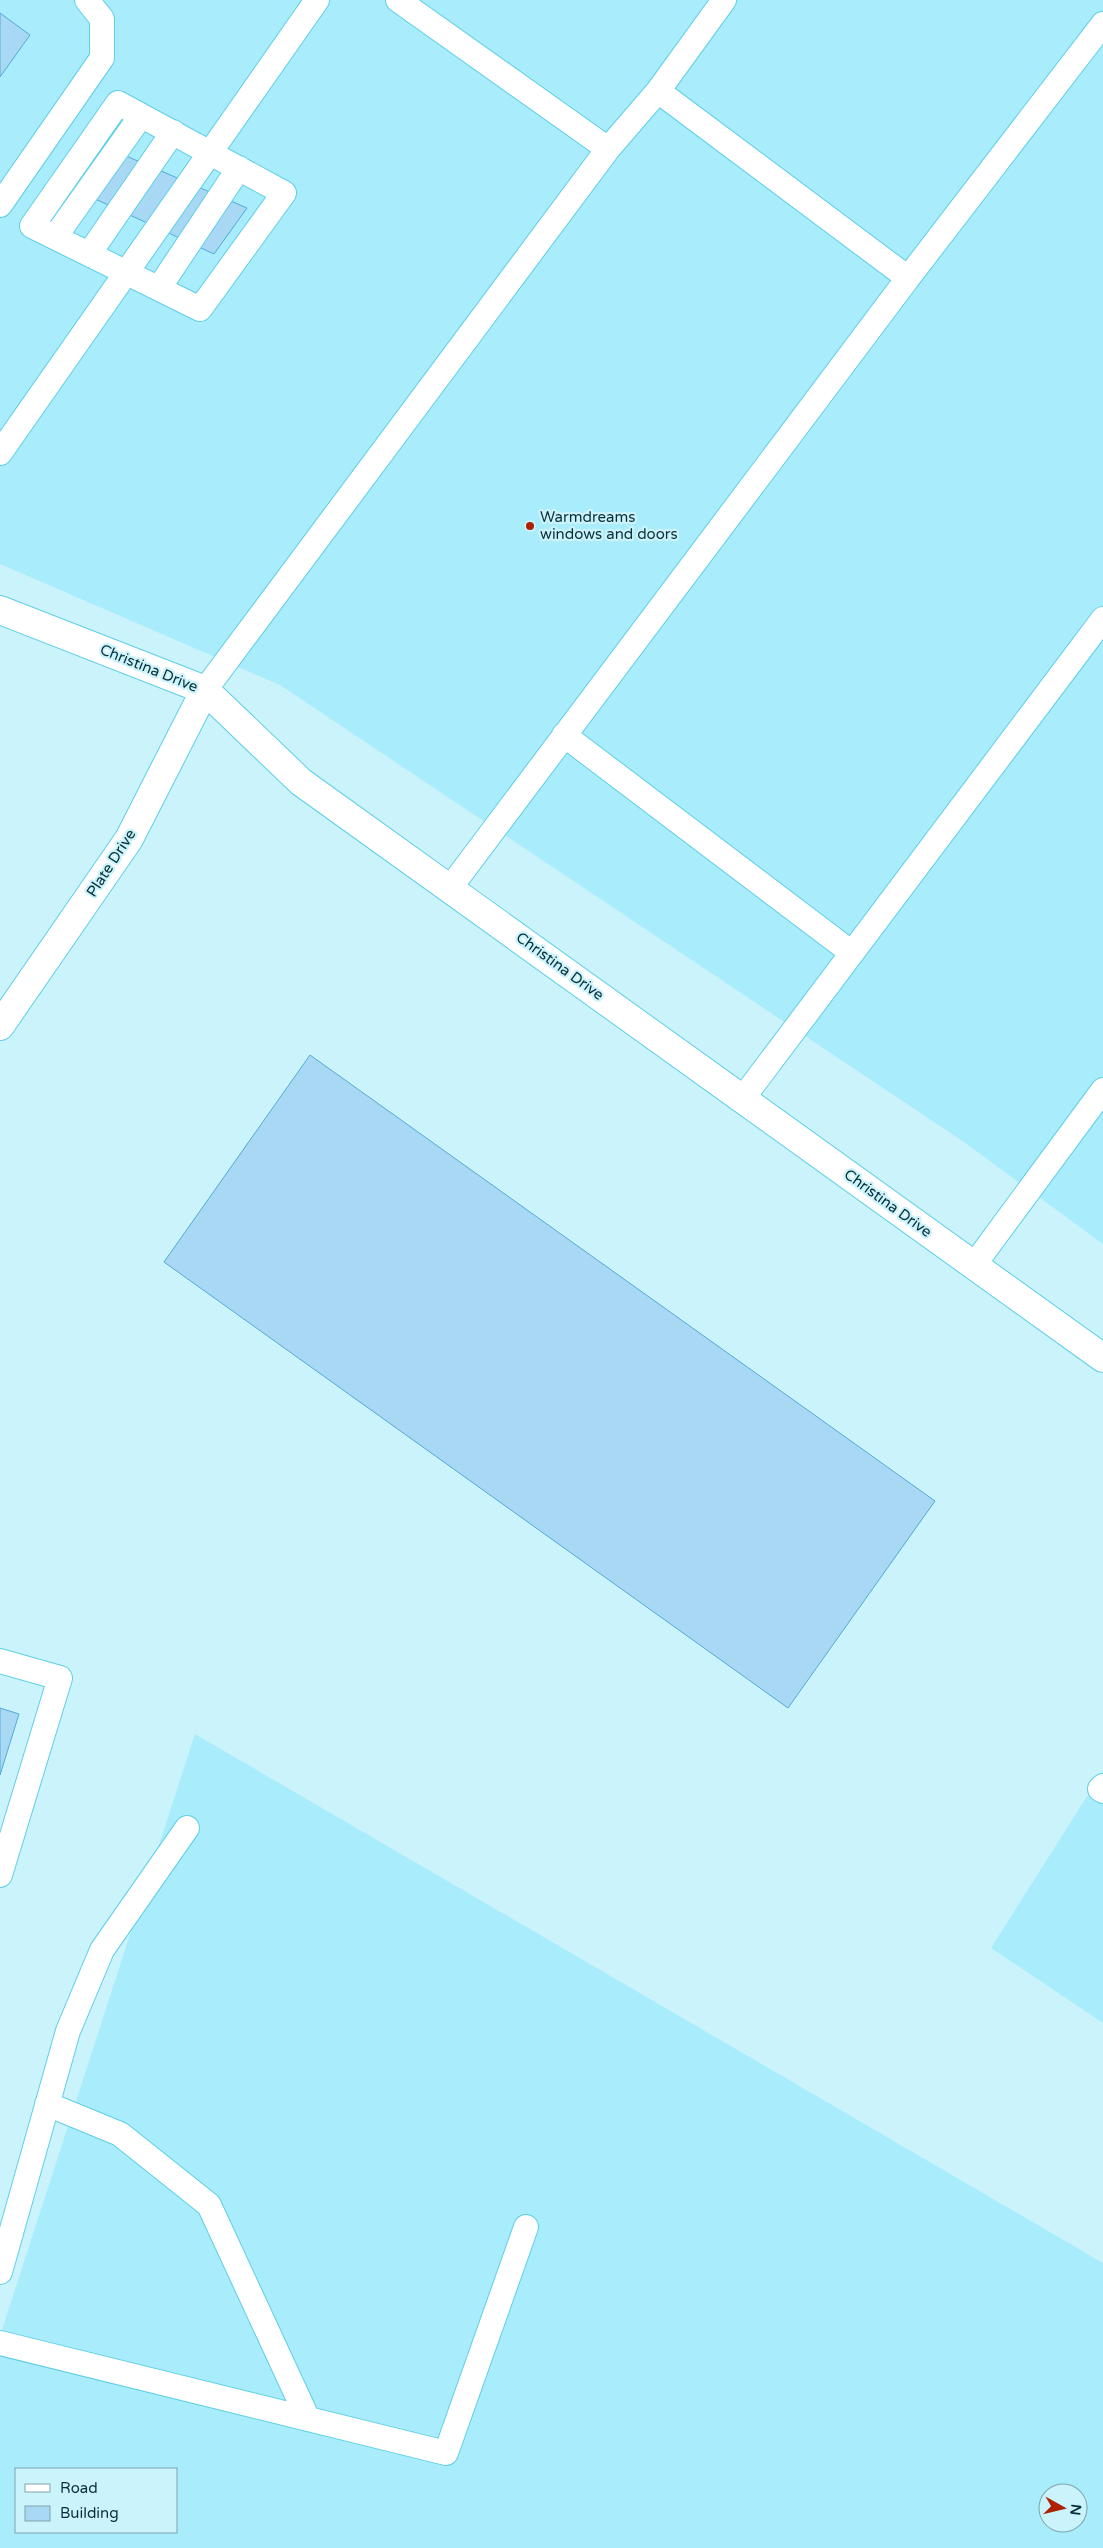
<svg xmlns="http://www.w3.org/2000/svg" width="1103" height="2548" font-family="'Varela Round',sans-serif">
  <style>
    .built { fill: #a9ecfb; fill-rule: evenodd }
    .building { fill: #a8d8f3; stroke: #52aad7 }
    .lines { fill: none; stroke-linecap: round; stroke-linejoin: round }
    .lane-casing { stroke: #5ecfe7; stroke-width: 26 }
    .street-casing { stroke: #5ecfe7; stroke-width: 30 }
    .lane { stroke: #fff; stroke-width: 24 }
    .street { stroke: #fff; stroke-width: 28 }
    .poi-dot { fill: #ae2100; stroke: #cbf3fc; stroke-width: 2 }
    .labels { text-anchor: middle; stroke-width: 4.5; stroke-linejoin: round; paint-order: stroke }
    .poi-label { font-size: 15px; fill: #0a3037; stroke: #cbf3fc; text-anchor: start }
    .street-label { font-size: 15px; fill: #0a3037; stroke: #cbf3fc }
  </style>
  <rect width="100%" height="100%" fill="#cbf3fc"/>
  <path class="built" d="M0 0H1103V1244L964 1142 280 685 0 564Z
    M195 1734 1103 2263V2548H0V2336ZM16 2469H176V2532H16ZM1048 2493H1078V2523H1048Z
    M1103 1771V2023L991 1948Z"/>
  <path class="building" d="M0 13 30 35 0 77Z
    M96 143 247 208 214 254 65 185Z
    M310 1055 935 1501 788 1708 164 1262Z
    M0 1708 19 1714 0 1775Z"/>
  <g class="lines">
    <g class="lane-casing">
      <path id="lane" d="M398 0 608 149
        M118 103 284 193 200 309 32 226Z
        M0 205 102 58V19L87 0
        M55 237 141 116
        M89 254 173 132
        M908 278 1103 24
        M159 288 239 168
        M0 453 317 0
        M205 690 608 149 658 91 724 0
        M564 735 852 953
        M450 888 908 278 658 91
        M743 1098 1103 619
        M974 1265 1103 1090
        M0 1661 60 1678 0 1875
        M1103 1786 1100 1789 1103 1791
        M47 2104 120 2134 209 2205 308 2419
        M0 2272 68 2031 102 1950 187 1828
        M0 2343 446 2453 526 2227"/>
    </g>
    <g class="street-casing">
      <path id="street" d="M0 610 205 690 301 782 1103 1358
        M0 1026 129 839 205 690"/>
    </g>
    <use href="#lane" class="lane"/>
    <use href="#street" class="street"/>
  </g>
  <circle class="poi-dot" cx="530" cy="526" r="5"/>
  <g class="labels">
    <g class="poi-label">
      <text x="540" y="522">Warmdreams<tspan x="540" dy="17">windows and doors</tspan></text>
    </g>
    <g class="street-label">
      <text transform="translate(149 668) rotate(22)" y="5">Christina Drive</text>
      <text transform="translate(111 863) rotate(-57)" y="5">Plate Drive</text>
      <text transform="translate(560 966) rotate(36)" y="5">Christina Drive</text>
      <text transform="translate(888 1203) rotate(36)" y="5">Christina Drive</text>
    </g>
  </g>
  <rect x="15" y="2468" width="162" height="65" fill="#cbf3fc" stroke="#7ea5ad"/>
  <rect x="25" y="2484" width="25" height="8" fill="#ffffff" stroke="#7ea5ad"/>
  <text x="60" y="2493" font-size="15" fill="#0a3037">Road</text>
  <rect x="25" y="2506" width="25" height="15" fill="#a8d8f3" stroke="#7ea5ad"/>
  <text x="60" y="2518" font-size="15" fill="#0a3037">Building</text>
  <g transform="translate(1063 2508) rotate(98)"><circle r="24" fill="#cbf3fc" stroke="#7ea5ad"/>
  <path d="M0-4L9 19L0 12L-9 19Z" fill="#ae2100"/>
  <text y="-8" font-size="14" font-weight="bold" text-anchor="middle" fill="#0a3037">N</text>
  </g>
</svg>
